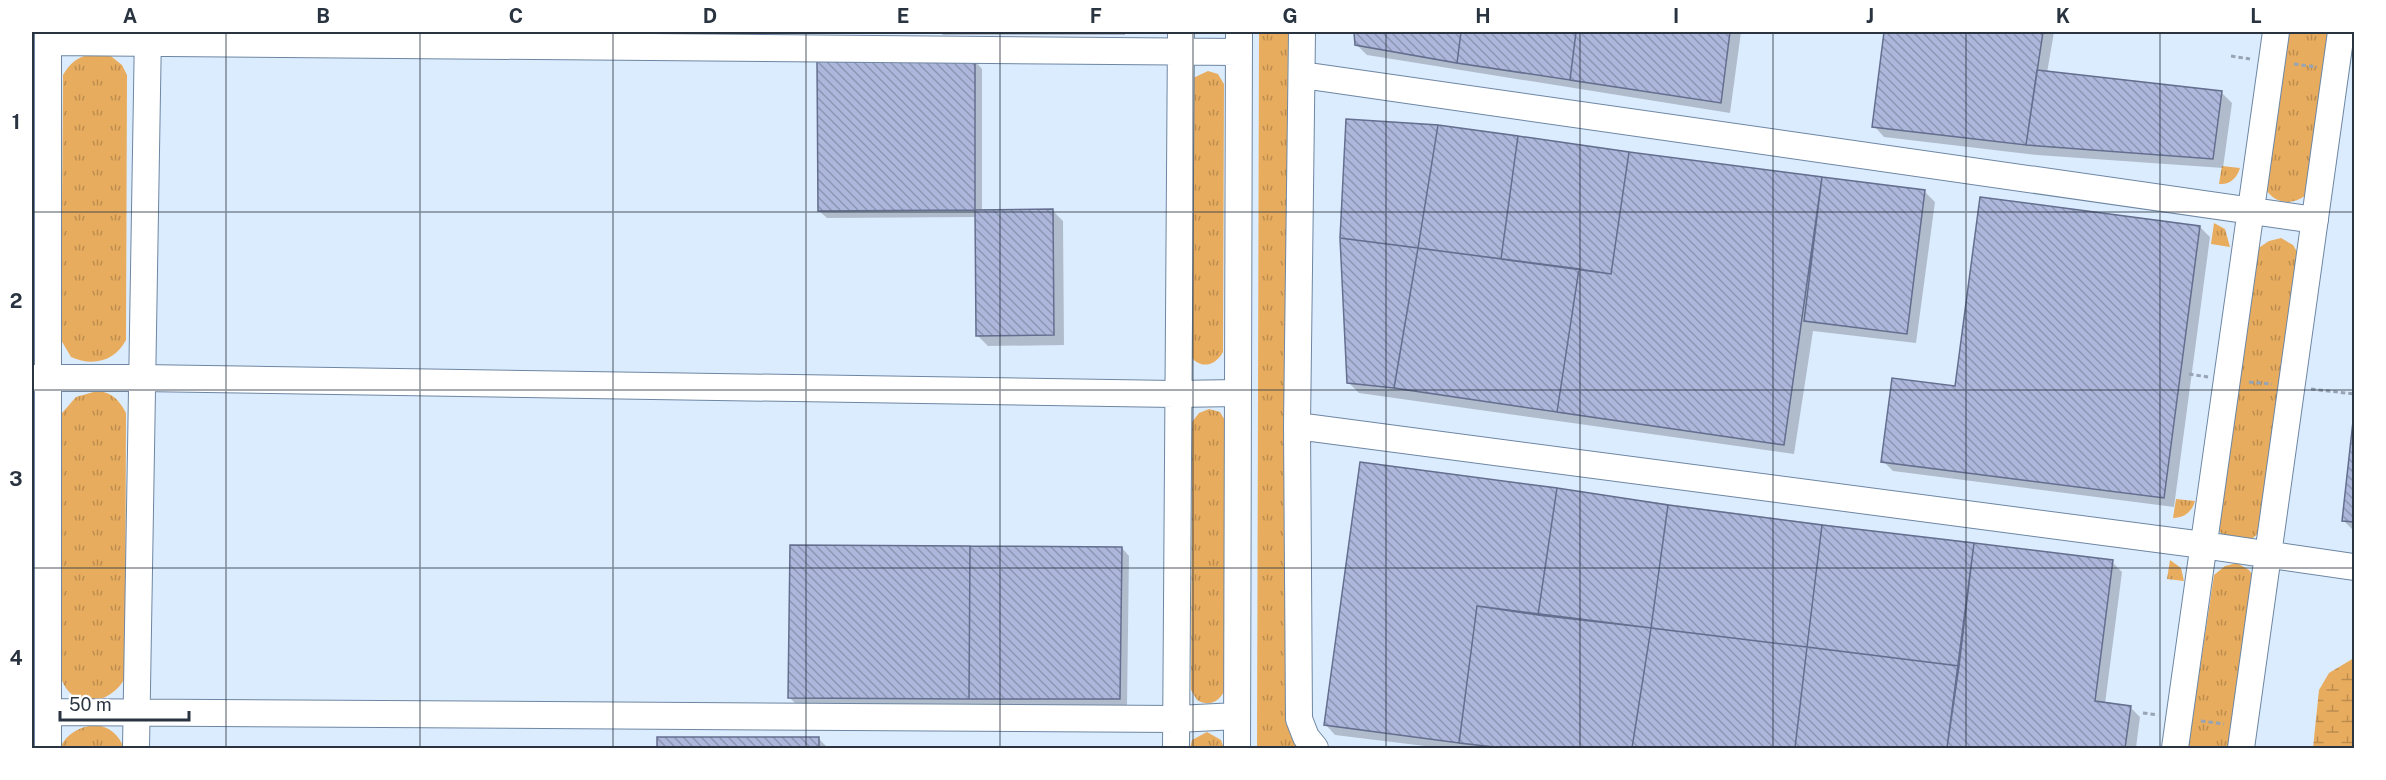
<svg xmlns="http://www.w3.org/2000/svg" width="2386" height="780" font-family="'Public Sans',sans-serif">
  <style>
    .grass { fill: url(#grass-tufts) }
    .wetland { fill: url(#wetland-marsh) }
    .shadow { fill: #0003 }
    .building { fill: url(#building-back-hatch); stroke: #646e8e; stroke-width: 1.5 }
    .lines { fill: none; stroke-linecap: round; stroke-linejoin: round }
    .minor-casing { stroke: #6d86a2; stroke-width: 28 }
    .path { stroke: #96a4b4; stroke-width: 3; stroke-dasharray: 4.5 3; stroke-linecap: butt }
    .minor { stroke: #fff; stroke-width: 26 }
    .grid { fill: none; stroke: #293440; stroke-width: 1.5; stroke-opacity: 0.55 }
    .neatline { fill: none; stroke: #293440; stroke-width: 2 }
    .grid-label { font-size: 20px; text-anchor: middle; font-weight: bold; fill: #293440 }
  </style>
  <defs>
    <pattern id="grass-tufts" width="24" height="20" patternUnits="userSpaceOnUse" patternTransform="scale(1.5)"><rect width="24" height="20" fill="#e8ac5e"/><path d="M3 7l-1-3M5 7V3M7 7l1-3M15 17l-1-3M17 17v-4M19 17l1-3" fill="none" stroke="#bc8d4f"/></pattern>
    <pattern id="wetland-marsh" width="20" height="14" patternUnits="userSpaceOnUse" patternTransform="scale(1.5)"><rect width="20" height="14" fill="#e8ac5e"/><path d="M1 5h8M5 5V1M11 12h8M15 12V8" fill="none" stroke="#bc8d4f"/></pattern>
    <pattern id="building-back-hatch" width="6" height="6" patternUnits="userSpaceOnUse" patternTransform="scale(1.5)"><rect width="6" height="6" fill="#acb7db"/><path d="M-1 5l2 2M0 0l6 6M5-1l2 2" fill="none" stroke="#8c96b3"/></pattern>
  </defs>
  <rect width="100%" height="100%" fill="#dcecff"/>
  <path class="grass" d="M1259 32H1288L1285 688 1287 709 1300 748H1257Z
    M2287 32H2329L2306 195C2292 206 2274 204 2265 188Z
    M107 53 122 65 127 75 126 340C115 361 93 367 71 357L61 340 63 75C74 56 86 54 107 53Z
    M1208 71 1218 74 1224 84 1223 352C1216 365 1202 370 1191 357L1193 78Z
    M2222 166 2240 168C2237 178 2230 185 2219 184Z
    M2214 223 2225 229 2230 247 2211 244Z
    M2281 238 2293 245 2299 255 2259 533 2249 541 2224 537 2216 527 2257 249 2269 241Z
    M97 391C112 392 119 400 126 413L125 678C111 705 72 711 61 678L62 413 76 397Z
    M1209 409 1220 412 1226 422 1225 690C1219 702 1209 707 1197 700L1191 690 1192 422 1199 413Z
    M2176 499 2195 501C2192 512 2184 518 2173 518Z
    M2170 560 2181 568 2184 581 2167 579Z
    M2237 563 2249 570 2256 580 2231 748H2188L2214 575 2225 566Z
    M95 725C109 726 119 735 124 748H60C67 733 79 727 95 725Z
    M1207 732 1221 740 1224 748H1190L1192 740Z"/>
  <path class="wetland" d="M2354 658V748H2313L2319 690 2329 673Z"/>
  <path class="shadow" d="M940 32H1125V35H943Z
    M1356 32H1741L1730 113 1367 55 1357 45Z
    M1885 32H2054L2047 73 2222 93 2232 103 2223 168 2037 155 1884 137 1874 126Z
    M975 61 982 69V211H1053L1063 221 1064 345 988 346 978 336 977 217 827 218 819 211Z
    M1438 127 1924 191 1935 202 1916 343 1813 331 1794 454 1359 393 1348 382Z
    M2200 227 2210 237 2174 507 1893 471 1883 461 1956 387Z
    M2354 425V531L2343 520Z
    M1361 464 2112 562 2122 572 2105 704 2130 707 2140 717 2136 748H1441L1335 735 1325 724Z
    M1122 548 1129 556 1127 706 797 705 790 698Z
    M658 738 819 739 828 748H658Z"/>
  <path class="building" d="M1354 32H1461L1457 63 1355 45Z
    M1461 32H1576L1570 80 1457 63Z
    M1576 32H1730L1721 103 1570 80Z
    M1884 32H2043L2026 145 1872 127Z
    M975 60V210L818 211 817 61Z
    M2037 70 2222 91 2213 159 2026 145Z
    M1346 119 1438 125 1418 248 1340 238Z
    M1438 125 1518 136 1501 259 1418 248Z
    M1518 136 1629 152 1611 274 1501 259Z
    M1629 152 1822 177 1784 445 1557 412 1579 269 1611 274Z
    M1822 177 1925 190 1907 334 1804 321Z
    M1980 197 2200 226 2164 498 1881 462 1892 378 1955 386Z
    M1053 209 1054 335 976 336 975 210Z
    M1340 238 1418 248 1394 388 1347 383Z
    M1418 248 1579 269 1557 412 1394 388Z
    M2354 412V522L2342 521Z
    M1360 462 1557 488 1538 615 1477 606 1459 743 1324 725Z
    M1557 488 1668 505 1651 628 1538 615Z
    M1668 505 1822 525 1807 647 1651 628Z
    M1822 525 1974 543 1959 666 1807 647Z
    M1974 543 2113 560 2095 701 2131 706 2125 748H1947Z
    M790 545 970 546 969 699 788 698Z
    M970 546 1122 547 1120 699H969Z
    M1477 606 1651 628 1632 748H1503L1459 743Z
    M1651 628 1807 647 1795 748H1632Z
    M1807 647 1959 666 1947 748H1795Z
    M657 737H819V748H657Z"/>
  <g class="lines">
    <g class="minor-casing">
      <path id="minor" d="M48 32V748
        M1302 32 1297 426 1299 719 1306 737 1315 748
        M48 42 1239 52
        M1302 75 2315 220
        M32 378H141L1174 394 1238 393
        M1297 426 2203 545 2354 567
        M48 712 1177 719 1237 716
        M136 748 148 32
        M1176 748 1181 32
        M1237 748 1239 32
        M2175 748 2276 32
        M2241 748 2341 32"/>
    </g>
    <path class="path" d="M2231 56 2250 59
      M2294 64 2317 67
      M2189 374 2208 377
      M2249 382 2272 384
      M2311 389 2354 394
      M2143 713 2158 715
      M2201 721 2224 724"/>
    <use href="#minor" class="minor"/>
  </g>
  <path class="grid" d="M226 32V748M420 32V748M613 32V748M806 32V748M1000 32V748M1193 32V748M1386 32V748M1580 32V748M1773 32V748M1966 32V748M2160 32V748M32 212H2354M32 390H2354M32 568H2354"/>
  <rect width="2386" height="780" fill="none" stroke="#ffffff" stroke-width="66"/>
  <path d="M60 711v9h129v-9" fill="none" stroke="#293440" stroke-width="3"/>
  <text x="69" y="711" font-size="18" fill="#293440" stroke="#ffffff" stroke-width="4.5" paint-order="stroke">50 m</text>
  <rect x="33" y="33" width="2320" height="714" class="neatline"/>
  <g class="grid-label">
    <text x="130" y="23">A</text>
    <text x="323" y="23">B</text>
    <text x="516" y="23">C</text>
    <text x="710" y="23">D</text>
    <text x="903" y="23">E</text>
    <text x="1096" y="23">F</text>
    <text x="1290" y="23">G</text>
    <text x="1483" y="23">H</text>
    <text x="1676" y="23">I</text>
    <text x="1870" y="23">J</text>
    <text x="2063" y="23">K</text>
    <text x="2256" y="23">L</text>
    <text x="16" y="129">1</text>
    <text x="16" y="308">2</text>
    <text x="16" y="486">3</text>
    <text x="16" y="665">4</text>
  </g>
</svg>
